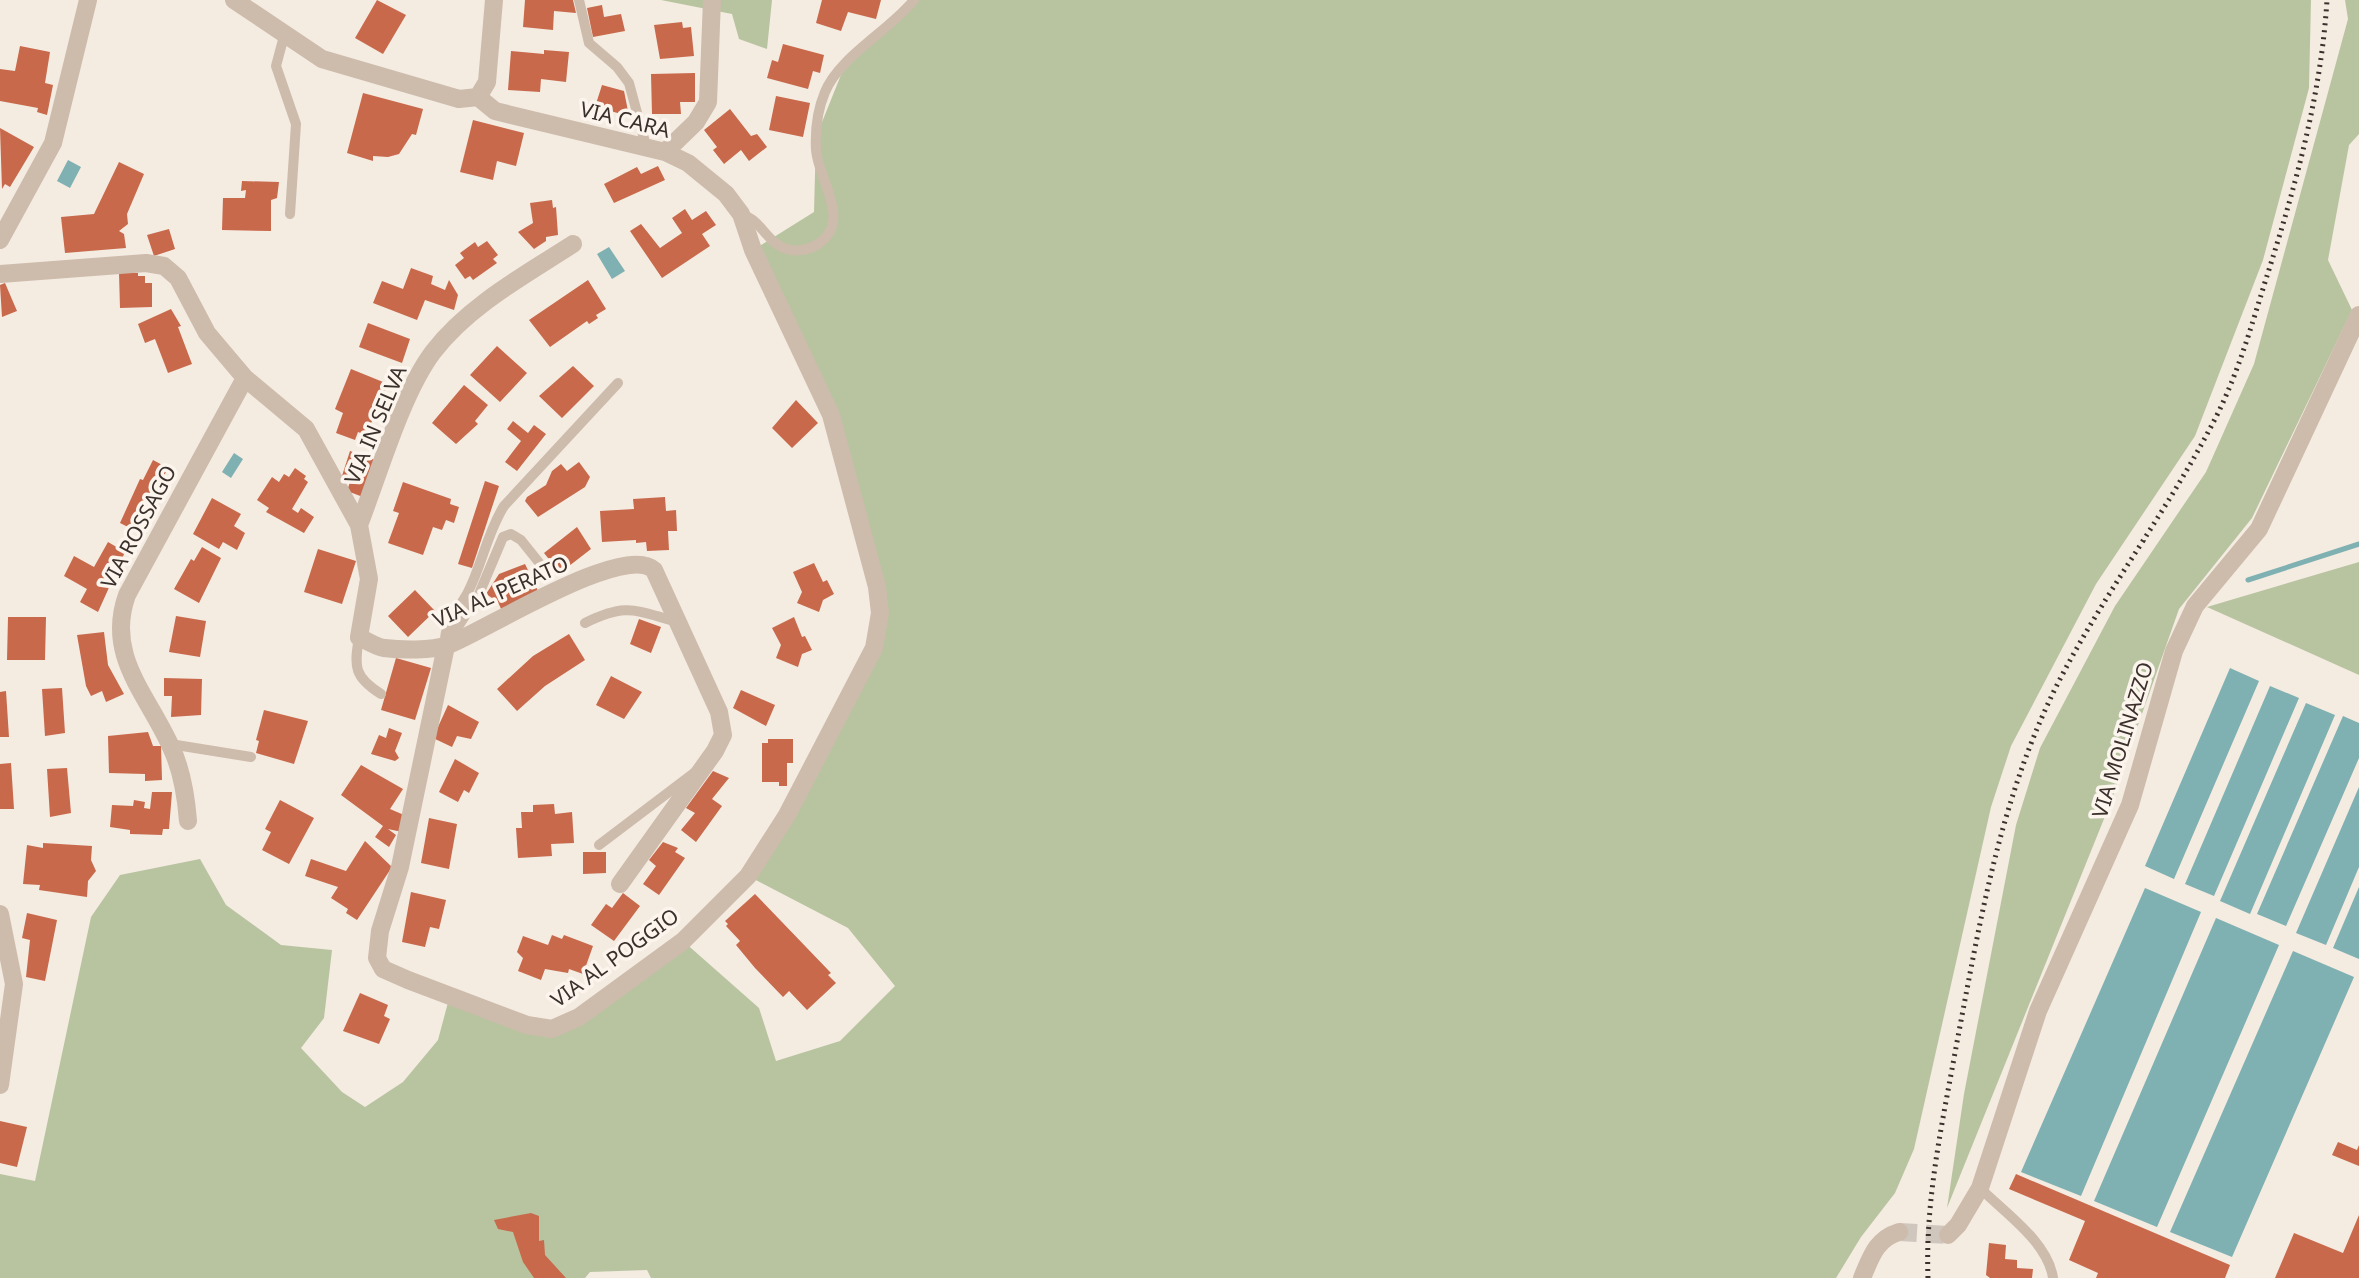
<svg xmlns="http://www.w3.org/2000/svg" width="2359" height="1278" font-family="'Noto Sans',sans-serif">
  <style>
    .green { fill: #b8c4a0 }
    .water { fill: #7fb0b2 }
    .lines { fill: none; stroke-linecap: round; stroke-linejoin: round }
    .stream { stroke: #7fb0b2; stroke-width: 5 }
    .building { fill: #c8694b }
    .street-tunnel { stroke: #cfc6bd; stroke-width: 18; stroke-dasharray: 18 9; stroke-linecap: butt }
    .lane { stroke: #cdbbac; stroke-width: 10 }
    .street { stroke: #cdbbac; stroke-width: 18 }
    .rail { stroke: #3b302b; stroke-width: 5; stroke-dasharray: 2 5; stroke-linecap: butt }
    .labels { text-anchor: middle; stroke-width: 7; stroke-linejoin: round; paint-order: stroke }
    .street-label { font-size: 21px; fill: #3b302b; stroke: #fbf5ee }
  </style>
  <rect width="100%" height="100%" fill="#f4ebe1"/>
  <path class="green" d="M661 0H772L767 49 739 39 732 14Z
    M914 0H2311L2309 88 2263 260 2195 436 2096 584 2011 746 1991 807 1914 1149 1895 1193 1861 1237 1836 1278H651L647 1270 590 1272 585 1278H0V1174L35 1181 91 917 120 875 200 859 226 905 281 945 332 950 324 1018 301 1048 342 1092 365 1107 403 1082 438 1040 450 995 553 1029 683 941 759 1008 776 1061 840 1041 895 986 848 928 748 876 829 732 880 613 831 415 753 250 814 212 816 137 845 65Z
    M2345 0H2359V134L2349 145 2328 260 2352 310 2252 518 2179 609 2112 799 1947 1208 1964 1094 2016 825 2040 748 2115 606 2206 472 2254 364 2348 19Z
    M2359 562V675L2207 607Z"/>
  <path class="water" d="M68 160 81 167 70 188 57 181Z
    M609 247 625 271 612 279 597 254Z
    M234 453 243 459 231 478 222 472Z
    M2230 668 2259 681 2174 879 2145 866Z
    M2270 686 2299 698 2214 896 2185 884Z
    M2306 703 2335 715 2250 914 2220 901Z
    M2343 716 2359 723V758L2286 926 2257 914Z
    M2359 787V867L2326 945 2296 933Z
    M2359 887V959L2333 948Z
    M2145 888 2201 912 2081 1196 2021 1172Z
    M2216 918 2279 945 2157 1227 2094 1201Z
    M2293 951 2354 977 2232 1257 2170 1232Z"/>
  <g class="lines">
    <path class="stream" d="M2248 580 2359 544"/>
  </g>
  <path class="building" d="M377 0 406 15 383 54 355 38Z
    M525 0H573L576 13 554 11 553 30 523 27Z
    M822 0H881L876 19 848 12 841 31 816 23Z
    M602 5 604 17 621 14 625 31 593 37 587 8Z
    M682 22 683 28 691 27 694 56 660 59 654 25Z
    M783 44 824 55 820 73 813 71 808 89 767 78 772 60 778 62Z
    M20 46 50 52 45 83 53 85 47 115 37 112 38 108 0 101V69L15 71Z
    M544 50 569 52 566 82 541 79 540 92 508 90 511 51 544 54Z
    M695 73V102H680L681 114H652L651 74Z
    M602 85 624 91 629 116 595 107Z
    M363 93 423 109 416 135 412 134 399 154 388 157 373 156V161L347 153Z
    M776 96 810 103 803 137 769 130Z
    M730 109 751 136 757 134 767 147 749 161 741 150 724 164 713 150 717 147 704 130Z
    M473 120 524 133 516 166 497 161 493 180 460 172Z
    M0 128 34 147 10 187 5 184 2 189Z
    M119 162 144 174 127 214 128 224 119 231 124 234 126 248 65 253 61 217 94 214Z
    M658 166 665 180 614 203 604 184 637 167 641 174Z
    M242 181 279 182 277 198 271 200V231L222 230 223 198H245L246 190 241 191Z
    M552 200 553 208 556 207 558 235 546 237V241L534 249 518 232 533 223 530 203Z
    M685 209 692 220 706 211 716 225 702 234 710 246 662 278 630 231 641 224 660 248 682 233 672 218Z
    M169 229 175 249 154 256 147 235Z
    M487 241 498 255 493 259 497 263 473 280 470 276 465 279 455 265 464 258 460 253 475 242 478 247Z
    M411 268 433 276 431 284 445 290 449 280 458 295 454 310 425 300 417 320 373 303 382 281 403 289Z
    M119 273H138V276H145V283H152V307L120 308Z
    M588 280 606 309 596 315 598 318 589 324 587 321 550 347 529 320Z
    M5 283 17 311 2 317 0 285Z
    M171 309 181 326 178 327 192 364 168 373 155 339 145 343 138 324Z
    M368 323 410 339 402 363 359 347Z
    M497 346 527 373 500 402 470 375Z
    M573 366 594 386 562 418 539 396Z
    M351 369 388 384 384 393 389 394 380 416 375 414 369 428 375 431 373 438 358 432 355 440 336 433 343 413 335 409Z
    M464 385 488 405 475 421 478 424 456 444 432 423Z
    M796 400 818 423 792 448 772 428Z
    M513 421 528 433 534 425 546 434 517 471 505 462 521 441 507 429Z
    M350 451 376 460 363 497 347 491 350 482 341 479Z
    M153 460 168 468 136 531 120 523 140 479 143 480Z
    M579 462 590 477 585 487 538 517 525 501 527 497 546 485 552 471 561 464 567 471Z
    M295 468 306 476 304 479 308 482 292 509 298 513 301 508 314 517 304 533 266 512 269 508 257 500 272 477 279 482 284 474 289 477Z
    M485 481 499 486 472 568 458 564Z
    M403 482 451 499 450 504 459 507 454 523 446 520 442 530 433 527 423 555 388 543 399 513 393 511Z
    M665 497 666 511 676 510 677 531H668L669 550 647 551 646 542 636 543V540L602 542 600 511 634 509 633 499Z
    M212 498 241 514 234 526 245 533 237 550 223 542 219 549 193 534Z
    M577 527 591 549 560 573 544 553Z
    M108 542 125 552 98 612 80 602 87 589 64 576 74 556 94 567Z
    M202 547 221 558 199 603 174 589 191 559 194 561Z
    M318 549 356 561 342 604 304 592Z
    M814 563 823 582 827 580 834 594 823 600 819 612 797 603 802 592 793 572Z
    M525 564 538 591 502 611 498 602 486 594 499 574Z
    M415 590 435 611 408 637 388 616Z
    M176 616 206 621 200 657 169 652Z
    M8 617H46L45 660H7Z
    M794 617 802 637 805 636 812 650 802 654 798 667 776 658 781 645 772 628Z
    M639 619 661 627 651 653 630 644Z
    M104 632 108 665 124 694 106 702 102 691 91 696 86 686 77 635Z
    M569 634 585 660 545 686 517 711 497 689 533 656Z
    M396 658 431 668 415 720 381 710Z
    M611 676 642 692 624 719 596 705Z
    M164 678 202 679 201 715 171 717 172 696H164Z
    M62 688 65 733 45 736 42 689Z
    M741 690 775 705 766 726 733 708Z
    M6 691 9 737H0V692Z
    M448 705 479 722 471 739 457 736 452 747 433 738Z
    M264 710 308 721 294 764 256 753 259 741 256 740Z
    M389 728 402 733 395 751 399 758 395 761 371 754 379 735 386 738Z
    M148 732 153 746H161L162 780 145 781V774L109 773 108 736Z
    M768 739H793V763H787V786H779V782H762V743H768Z
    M455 759 479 773 469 793 464 790 458 802 439 792Z
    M11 763 14 809H0V764Z
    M361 765 403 789 390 809 404 815 402 832 388 829 396 835 389 847 375 837 383 826 341 795Z
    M67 768 71 813 50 817 47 769Z
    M713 771 729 778 712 799 722 806 696 842 681 830 695 813 686 808Z
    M152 792H172L169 829H163L162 835 130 834V830L110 827 112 805 133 806 134 800 145 802 144 808 150 809Z
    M280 800 314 818 289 864 262 850 271 832 265 829Z
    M554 804 555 814 572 812 574 843 551 844 552 856 518 858 516 828H522L521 812H533V805Z
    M429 818 457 824 449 869 421 863Z
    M365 841 392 867 357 920 346 913 348 909 331 898 338 887 305 876 311 859 346 871Z
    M663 842 678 848 675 852 685 858 659 895 643 884 656 866 649 860Z
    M43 843 92 846 91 860 96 871 88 881 87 897 39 890 40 885 23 884 27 845 43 848Z
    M583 852H606V873L583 874Z
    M411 892 446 900 439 929 430 927 425 947 402 942Z
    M623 893 640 906 614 941 591 925 606 904 612 908Z
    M755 894 831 973 828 975 836 983 807 1010 789 991 783 997 755 968 736 945 740 941 726 926 728 924 725 921Z
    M27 913 57 920 45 981 26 977 30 940 22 938Z
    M552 935 562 939 564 935 593 946 583 974 569 969 568 973 545 969 541 980 518 971 523 958 517 952 523 936 548 945Z
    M360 993 388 1005 384 1016 390 1019 379 1044 343 1031Z
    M0 1121 27 1127 17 1167 0 1163Z
    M2338 1142 2357 1150 2359 1145V1166L2332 1155Z
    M2016 1174 2230 1265 2225 1278H2096L2098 1273 2069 1260 2085 1221 2009 1189Z
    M531 1213 539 1216V1241L544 1240 545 1255 566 1278H534L523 1262 513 1232 498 1229 494 1220Z
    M2359 1215V1278H2275L2294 1233 2343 1253Z
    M1989 1243 2006 1245 2005 1259 2017 1260V1268L2033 1269 2032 1278H1990L1986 1275Z"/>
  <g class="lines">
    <path class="street-tunnel" d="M1899 1232 1948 1235"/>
    <path class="lane" d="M579 0 589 43 617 67 629 83 646 146
      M284 36 276 66 296 124 290 214
      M741 214C762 220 766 243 787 249 796 252 809 250 818 244 853 221 818 180 816 150 815 131 817 111 825 92 839 57 890 30 914 0
      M585 623C628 602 635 611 679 622
      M359 637C354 667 354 677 381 694
      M447 644 479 594 503 537 511 534 521 540 541 565
      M446 646C441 627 459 609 468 592 482 565 487 533 504 506L618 383
      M170 744 251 757
      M599 845 694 773
      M1980 1188C2005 1213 2048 1242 2053 1278"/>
    <path class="street" d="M234 0 322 59 459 99 478 97 495 111 665 152 688 163 726 194 741 214 753 250 831 415 877 587 880 613 874 648 787 815 748 876 683 941 579 1017 552 1029 527 1025 408 980 383 969 377 958 380 931 400 867 446 646
      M478 97 487 82 494 0
      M665 152 696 122 708 102 712 0
      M0 240 53 143 88 0
      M0 274 146 263 164 266 178 278 207 333 245 378 306 429 359 525 369 579 359 637C367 641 376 647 384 648 400 650 432 651 448 645 483 632 624 542 654 570L719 712 723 735 715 751 620 884
      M359 525C379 474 401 395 433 352 468 306 525 275 573 244
      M188 821C186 795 182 770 171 747 148 695 105 656 127 595L245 378
      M0 914 14 984 0 1085
      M1948 1235 1958 1225 1980 1188 2038 1011 2130 805 2174 651 2195 606 2259 529 2359 315
      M1862 1278C1871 1257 1876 1239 1899 1232"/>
    <path class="rail" d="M1928 1278C1925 1198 1943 1120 1957 1042 1980 921 2000 801 2055 689 2103 593 2170 509 2218 413 2239 370 2252 324 2266 279 2295 188 2321 96 2327 0"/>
  </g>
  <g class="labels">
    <g class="street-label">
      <text transform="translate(625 120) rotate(14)" y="7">VIA CARA</text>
      <text transform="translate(376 425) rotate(-67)" y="7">VIA IN SELVA</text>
      <text transform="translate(139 527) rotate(-62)" y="7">VIA ROSSAGO</text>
      <text transform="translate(501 592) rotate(-24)" y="7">VIA AL PERATO</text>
      <text transform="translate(2123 740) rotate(-73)" y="7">VIA MOLINAZZO</text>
      <text transform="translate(615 958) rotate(-36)" y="7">VIA AL POGGIO</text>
    </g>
  </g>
</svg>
